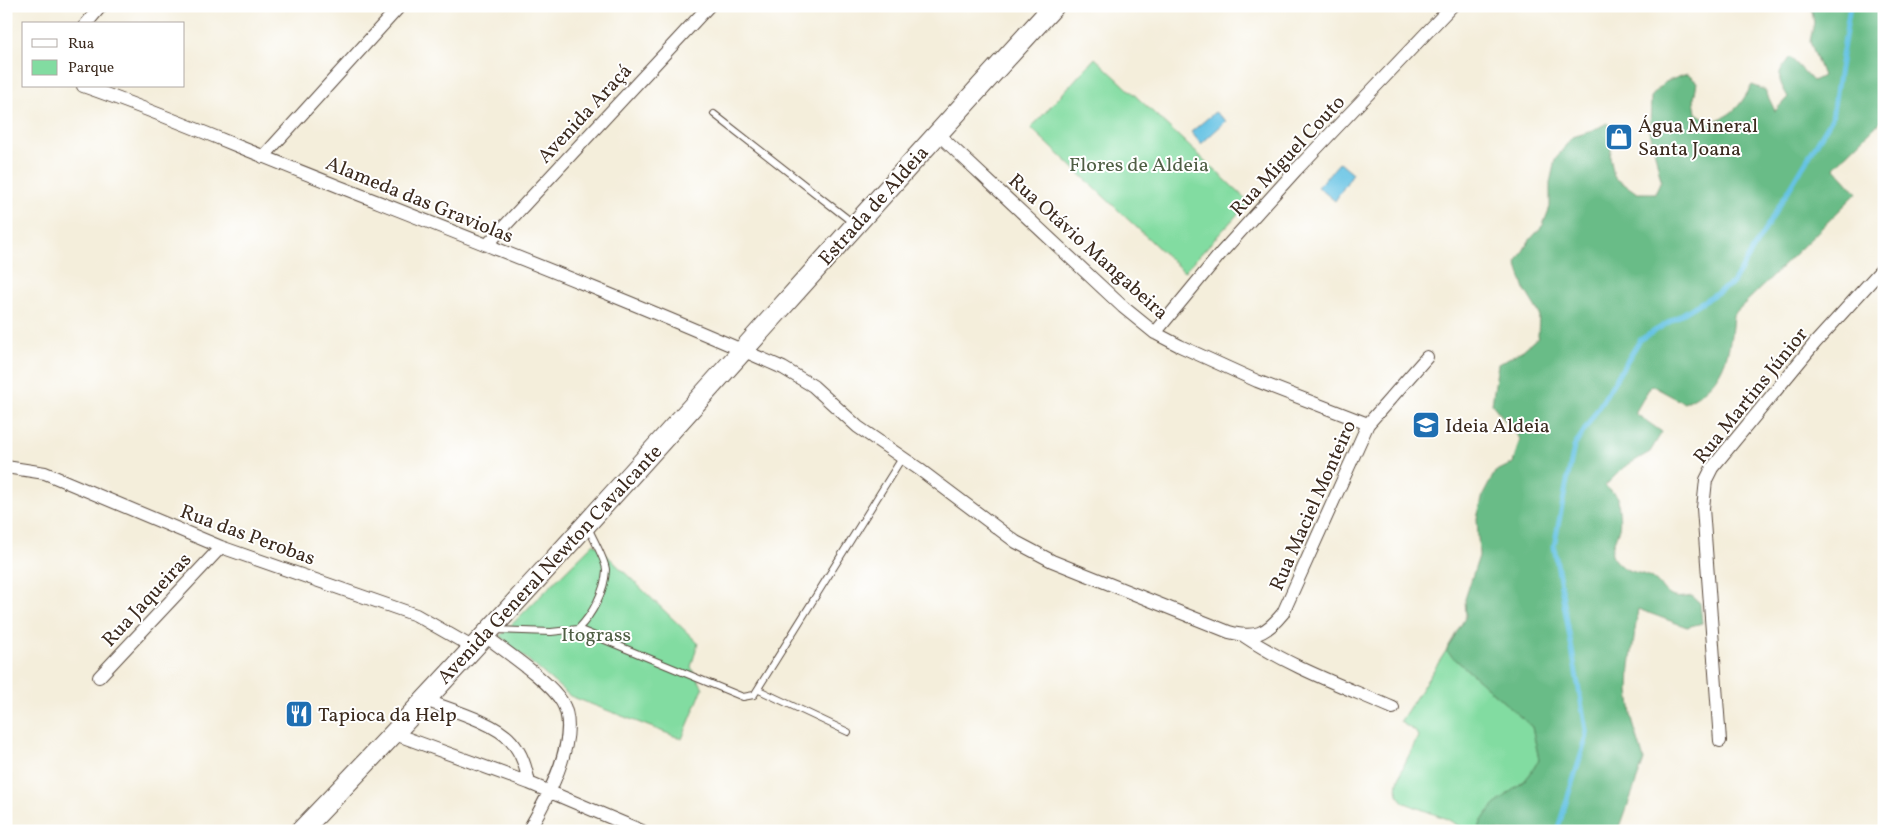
<svg xmlns="http://www.w3.org/2000/svg" width="1890" height="837" font-family="Vollkorn,serif">
  <style>
    .green { fill: #82dca1; stroke: #5e8360 }
    .forest { fill: #69bc87; stroke: #527352 }
    .water { fill: #66c3e4; stroke: #507681 }
    .lines { fill: none; stroke-linecap: round; stroke-linejoin: round }
    .stream { stroke: #66c3e4; stroke-width: 5 }
    .lane-casing { stroke: #57473a; stroke-width: 8 }
    .street-casing { stroke: #57473a; stroke-width: 14 }
    .primary-casing { stroke: #57473a; stroke-width: 22 }
    .lane { stroke: #fff; stroke-width: 6 }
    .street { stroke: #fff; stroke-width: 12 }
    .primary { stroke: #fff; stroke-width: 20 }
    .labels { text-anchor: middle; stroke-width: 4; stroke-linejoin: round; paint-order: stroke }
    .street-label { font-size: 20px; fill: #3b2a1e; stroke: #fff }
    .poi-label { font-size: 20px; fill: #3b2a1e; stroke: #fff; text-anchor: start }
    .park-label { font-size: 20px; fill: #505f45; stroke: #fff }
  </style>
  <rect width="100%" height="100%" fill="#fff"/>
  <filter id="ink" filterUnits="userSpaceOnUse"><feTurbulence type="fractalNoise" baseFrequency=".02" numOctaves="2"/><feDisplacementMap in="SourceGraphic" scale="10" xChannelSelector="R" yChannelSelector="G"/><feConvolveMatrix kernelMatrix="1 2 1 2 8 2 1 2 1" color-interpolation-filters="sRGB"/></filter>
  <filter id="wash" filterUnits="userSpaceOnUse"><feTurbulence type="fractalNoise" baseFrequency=".0096" numOctaves="4" result="noise"/><feDisplacementMap in="SourceGraphic" scale="20" xChannelSelector="R" yChannelSelector="G"/><feGaussianBlur stdDeviation="1.12" result="paint"/><feColorMatrix in="noise" values="0 0 0 0 0 0 0 0 0 0 0 0 0 0 0 0 0 1.4 0 .05"/><feComposite in="paint" operator="in"/></filter>
  <g filter="url(#wash)">
    <rect width="100%" height="100%" fill="#f4eedb"/>
    <path class="green" d="M1095 58 1249 202 1184 272 1031 128Z
      M594 543 698 643 691 667 703 688 682 739 570 696 500 636Z
      M1446 651 1532 727 1539 759C1535 766 1531 774 1526 779 1513 791 1479 813 1479 831H1468L1447 819 1405 803C1384 790 1412 754 1418 736L1415 731 1400 722Z"/>
    <path class="forest" d="M1811 6H1884L1882 120 1834 167 1857 193 1733 315C1730 355 1724 385 1684 403L1651 385 1635 413 1662 432 1650 452 1624 467 1605 486 1618 497C1618 506 1621 519 1619 528 1614 547 1603 554 1624 568 1632 573 1646 573 1653 579 1670 593 1666 601 1692 596L1700 603 1702 623 1687 627 1638 609 1630 666 1629 691 1633 723 1644 760 1620 827 1617 831H1479C1479 813 1513 791 1526 779 1531 774 1535 766 1539 759L1532 727 1446 651 1466 616 1465 599 1479 556 1477 518 1483 495 1495 472 1513 463 1520 439 1492 404 1498 364 1523 350 1538 337 1539 313 1525 290 1516 263 1529 241 1543 225 1550 207V183L1555 160 1572 137 1590 132 1607 123 1615 129 1610 156 1614 177 1637 193H1655L1661 180 1650 131 1651 97 1665 82 1687 74 1697 82 1694 99 1696 113 1710 122C1735 115 1740 105 1752 85L1765 90 1775 111 1788 97C1777 78 1776 74 1790 57L1813 81 1823 76 1810 41 1814 23Z"/>
    <path class="water" d="M1215 112 1226 121 1201 144 1191 132Z
      M1340 162 1353 173 1335 201 1318 187Z"/>
    <g class="lines">
      <path class="stream" d="M1557 831 1587 736 1554 546 1574 447 1640 340 1733 283 1832 118 1850 6"/>
    </g>
  </g>
  <g filter="url(#ink)">
    <g class="lines">
      <g class="lane-casing">
        <path id="lane" d="M714 114 853 223
          M578 629C592 615 605 591 606 570 606 561 592 537 588 527
          M496 630 551 632 578 629 743 697 754 695 902 458
          M759 690 848 732"/>
      </g>
      <g class="street-casing">
        <path id="street" d="M86 24 101 6
          M83 86C167 115 247 151 330 183 482 243 634 302 783 368L813 386 858 427 919 469 1016 542 1052 561 1229 632C1255 639 1266 634 1283 613L1368 424 1427 357
          M937 133 1123 307 1155 333 1180 346 1257 381 1368 424
          M263 157 400 6
          M487 245 709 6
          M1155 333 1221 253 1296 170 1452 6
          M6 467 45 473 221 547 416 615 472 647
          M483 634C504 651 549 680 562 702 582 736 546 801 528 831
          M1244 636C1290 667 1343 686 1393 708
          M99 677 221 547
          M425 700C448 709 495 722 511 741 522 753 526 768 529 783
          M395 734 529 783 642 831
          M1720 741 1703 508 1706 480 1712 468 1815 343 1884 267"/>
      </g>
      <g class="primary-casing">
        <path id="primary" d="M301 831C559 563 802 280 1054 6"/>
      </g>
      <use href="#lane" class="lane"/>
      <use href="#street" class="street"/>
      <use href="#primary" class="primary"/>
    </g>
  </g>
  <defs>
    <g id="shop-square" transform="scale(1.4375)"><rect x="-9" y="-9" width="18" height="18" rx="4" fill="#1f6fb2" stroke="#fff"/><path d="M-5-2.5h2.3a2.7 3.5 0 0 1 5.4 0H5L5.5 6h-11ZM-1.5-2.5h3a1.5 2.3 0 0 0-3 0Z" fill="#fff"/></g>
    <g id="school-square" transform="scale(1.4375)"><rect x="-9" y="-9" width="18" height="18" rx="4" fill="#1f6fb2" stroke="#fff"/><path d="M0-5L7-2L0 1L-7-2ZM-4 1L0 2.5L4 1V4Q0 6-4 4Z" fill="#fff"/></g>
    <g id="restaurant-square" transform="scale(1.4375)"><rect x="-9" y="-9" width="18" height="18" rx="4" fill="#1f6fb2" stroke="#fff"/><path d="M-5-6h1v4h1v-4h1v4h1v-4h1v5L-1.5 .5V6h-2V.5L-5-1ZM5-6V6H3V1.5H1.5Q1.5-4 5-6Z" fill="#fff"/></g>
  </defs>
  <g fill-rule="evenodd">
    <use href="#shop-square" x="1619" y="137"/>
    <use href="#school-square" x="1426" y="425"/>
    <use href="#restaurant-square" x="299" y="714"/>
  </g>
  <g class="labels">
    <g class="street-label">
      <text transform="translate(584 113) rotate(-47)" y="7">Avenida Araçá</text>
      <text transform="translate(1287 155) rotate(-47)" y="7">Rua Miguel Couto</text>
      <text transform="translate(420 199) rotate(22)" y="7">Alameda das Graviolas</text>
      <text transform="translate(873 205) rotate(-48)" y="7">Estrada de Aldeia</text>
      <text transform="translate(1089 246) rotate(42)" y="7">Rua Otávio Mangabeira</text>
      <text transform="translate(1750 395) rotate(-51)" y="7">Rua Martins Júnior</text>
      <text transform="translate(1312 505) rotate(-66)" y="7">Rua Maciel Monteiro</text>
      <text transform="translate(248 534) rotate(20)" y="7">Rua das Perobas</text>
      <text transform="translate(549 564) rotate(-47)" y="7">Avenida General Newton Cavalcante</text>
      <text transform="translate(146 599) rotate(-47)" y="7">Rua Jaqueiras</text>
    </g>
    <g class="poi-label">
      <text x="1638" y="132">Água Mineral<tspan x="1638" dy="23">Santa Joana</tspan></text>
      <text x="1445" y="432">Ideia Aldeia</text>
      <text x="318" y="721">Tapioca da Help</text>
    </g>
    <g class="park-label">
      <text x="1139" y="171">Flores de Aldeia</text>
      <text x="596" y="641">Itograss</text>
    </g>
  </g>
  <rect width="1890" height="837" fill="none" stroke="#fff" stroke-width="25"/>
  <rect x="22" y="22" width="162" height="65" fill="#ffffff" stroke="#b1aaa5"/>
  <rect x="32" y="39" width="25" height="8" fill="#ffffff" stroke="#b1aaa5"/>
  <text x="68" y="48" font-size="15" fill="#3b2a1e">Rua</text>
  <rect x="32" y="60" width="25" height="15" fill="#82dca1" stroke="#b1aaa5"/>
  <text x="68" y="72" font-size="15" fill="#3b2a1e">Parque</text>
</svg>
